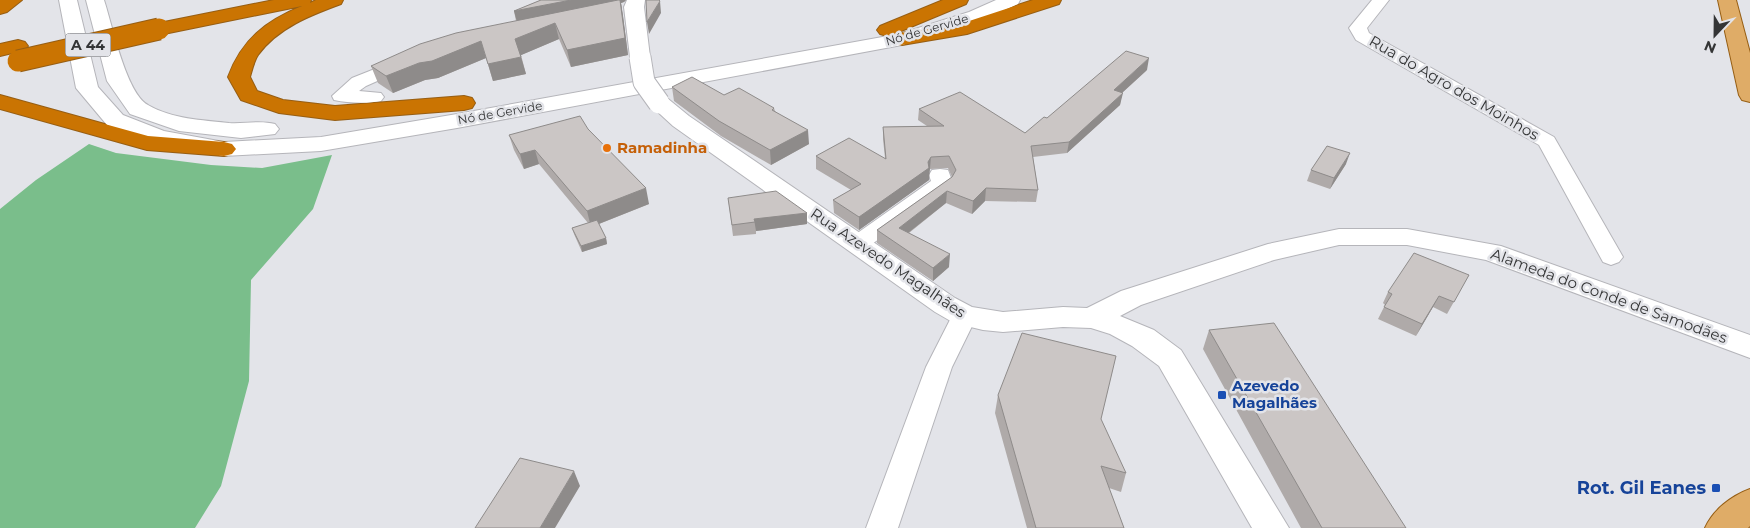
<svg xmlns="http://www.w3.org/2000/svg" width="1750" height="528" font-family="Montserrat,sans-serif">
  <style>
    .forest { fill: #7abe8b }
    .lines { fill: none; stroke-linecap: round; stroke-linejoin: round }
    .street-casing { stroke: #b5b5ba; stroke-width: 2 }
    .secondary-casing { stroke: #b5b5ba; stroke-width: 2 }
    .primary-casing { stroke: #965e14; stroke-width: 2 }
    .highway-casing { stroke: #965e14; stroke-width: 2 }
    .street { fill: #fff; fill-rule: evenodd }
    .secondary { fill: #fff; fill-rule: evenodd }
    .primary { fill: #dfac67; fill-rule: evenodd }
    .highway { fill: #ca7402; fill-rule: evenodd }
    .secondary-bridge-casing { stroke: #b5b5ba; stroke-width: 23; stroke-linecap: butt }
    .highway-bridge-casing { stroke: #965e14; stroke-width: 23; stroke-linecap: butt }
    .secondary-bridge { stroke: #fff; stroke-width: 21 }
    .highway-bridge { stroke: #ca7402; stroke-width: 21 }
    .wall { fill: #afaaa9 }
    .shaded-wall { fill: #8e8b8a }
    .building { fill: #cbc6c5; stroke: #8e8b8a }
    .food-dot { fill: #e8710a; stroke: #e3e4e9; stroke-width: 2 }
    .transit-dot { fill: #1a4fb4; stroke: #e3e4e9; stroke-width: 2 }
    .labels { text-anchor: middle; stroke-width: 5; stroke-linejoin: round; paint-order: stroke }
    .far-street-label { font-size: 12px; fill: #343536; stroke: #e3e4e9 }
    .shield { fill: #e3e4e9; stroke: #686a6c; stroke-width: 1 }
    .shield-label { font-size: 14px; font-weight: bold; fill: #343536 }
    .street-label { font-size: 15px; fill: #343536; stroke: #e3e4e9 }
    .food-label { font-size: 15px; font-weight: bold; fill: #c56008; stroke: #e3e4e9; text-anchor: start }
    .transit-label { font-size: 15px; font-weight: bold; fill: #164399; stroke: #e3e4e9; text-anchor: start }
    .near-transit-label { font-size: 18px; font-weight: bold; fill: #164399; stroke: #e3e4e9; text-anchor: end }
  </style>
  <rect width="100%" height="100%" fill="#e3e4e9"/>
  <path class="forest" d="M89 144 116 153 211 165 262 168 332 155 313 209 251 280 249 381 221 486 195 528H0V209L36 180Z"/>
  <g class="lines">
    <g class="street-casing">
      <path id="street" d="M1372 0H1389L1367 28 1369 33 1554 137 1623 257 1619 262 1611 265 1603 262 1539 145 1356 40 1349 28Z
        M405 57 411 58 414 62 411 66 366 86 359 91 381 93 384 97 381 101C367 104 348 103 334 100L332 96 352 78Z
        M940 169 948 170 953 183 950 188 865 249 857 251 849 249 845 244 849 239 931 181 929 175 932 170Z
        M964 307 973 310 977 316 952 367 898 528H866L926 367 955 310Z"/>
    </g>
    <g class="secondary-casing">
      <path id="secondary" d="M59 0H77L98 87 123 115 164 131 224 142 321 137 457 114 899 34 969 12 996 0H1020L1018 4 983 20 902 45 457 128 321 151 224 156 150 142 107 125 76 88Z
        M86 0H104C112 24 126 93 148 105 172 119 202 120 229 123 245 124 260 120 275 124L279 129 275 134 241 138 179 131 130 114 107 81Z
        M627 0H645L644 7 650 57 647 61 640 63 633 61 630 57 624 7Z
        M659 96 667 98 689 116 955 298 972 307 1003 312 1063 307 1087 308 1121 291 1268 244 1339 229H1407L1501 246 1750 335V358L1486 260 1407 245H1339L1274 260 1141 305 1120 316 1154 330 1181 350 1289 528H1252L1159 366 1132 346 1110 334 1091 328 1063 327 1003 332 983 330 954 323 935 312 673 126 648 103 651 98Z"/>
    </g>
    <g class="primary-casing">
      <path id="primary" d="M1718 0H1736L1750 53V102L1742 100 1739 95Z
        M1750 489V526L1748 528H1705C1713 510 1731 496 1750 489Z"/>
    </g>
    <g class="highway-casing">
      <path id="highway" d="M0 0H22L7 12 0 14Z
        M274 0H311L310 3 316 0H343L341 4C311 15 277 28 258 55 254 61 252 70 250 77L257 91 283 100 335 106 464 96 472 98 475 103 472 108 464 110 335 120 279 113 241 100 228 77C242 39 266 21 302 6L159 35 152 33 149 29 152 25 159 23Z
        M943 0H968L966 4 894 34 887 36 880 34 877 30 880 26Z
        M1033 0H1061L1059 4 967 34 902 45 895 43 892 39 895 35 902 33 957 25Z
        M18 40 25 42 28 46 25 50 0 56V44Z
        M0 95 148 136 224 142 232 144 236 149 232 154 224 156 147 150 0 109Z"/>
    </g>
    <use href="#street" class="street"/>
    <use href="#secondary" class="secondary"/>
    <use href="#primary" class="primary"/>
    <use href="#highway" class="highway"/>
    <g class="secondary-bridge-casing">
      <path id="secondary-bridge" d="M640 57 644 82 659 103"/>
    </g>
    <g class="highway-bridge-casing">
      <path id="highway-bridge" d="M18 61 159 29"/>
    </g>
    <use href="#secondary-bridge" class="secondary-bridge"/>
    <use href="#highway-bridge" class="highway-bridge"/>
  </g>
  <path class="wall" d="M541 0H626L624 2 621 3 623 16 628 55 571 67 559 39 521 55 526 74 493 81 486 58 438 78 425 80 393 93 378 83 371 66 516 21 514 11Z
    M1147 70 1122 93 1120 105 1067 153 1033 157 1038 190 1036 202 985 201 972 214 946 203 909 233 949 267 933 281 877 243V230L952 177 948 168 930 169 929 171V180L859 230 834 213 833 200 851 190 816 169V156L885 158 883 139V127L927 126 918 120 919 109 1025 133 1047 118Z
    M672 87 774 108 775 111 809 144 771 165 721 136 674 101Z
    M588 129 649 204 599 224 606 238 607 244 582 252 574 234 572 228 588 223 539 164 524 169 514 150 509 135Z
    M1346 164 1330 189 1307 181 1311 170Z
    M728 198 807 213V224L756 231V234L733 236Z
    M1469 275 1447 314 1433 307 1416 336 1378 319 1385 305 1383 303 1388 292Z
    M1209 330 1406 528H1301L1203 349Z
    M998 395 1126 473 1121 492 1109 488 1124 528H1027L995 413Z"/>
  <path class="shaded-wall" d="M571 0H626L624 2 621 3 623 16 628 55 571 67 567 50 621 3 517 22 514 11Z
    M660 1 661 13 649 34 647 22Z
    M555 23 559 39 519 56 515 39Z
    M481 41 486 58 438 78 425 80 393 93 386 76 419 63Z
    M521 57 526 74 493 81 488 64Z
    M1149 58 1147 70 1112 102 1114 90Z
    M1123 93 1120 105 1067 153 1069 142Z
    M808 130 809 144 771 165 770 150Z
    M535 150 539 164 524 169 520 154Z
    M1350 153 1346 164 1330 189 1334 178Z
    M931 157 929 180 859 230V217Z
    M646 188 649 204 591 227 587 211Z
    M986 188 985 201 972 214 973 201Z
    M947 191 946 203 899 240V228Z
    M807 213V224L756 231 754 219Z
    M606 238 607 244 582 252 581 246Z
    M950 254 949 267 933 281V268Z
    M1439 296 1433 307 1416 336 1422 324Z
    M574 471 580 486 555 528H540Z"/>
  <path class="building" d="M541 0H571L514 11Z
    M618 0H620L625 38 567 50 555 23 515 39 521 57 488 64 481 41 432 61 419 63 386 76 371 66 420 44 456 33Z
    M646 0H659L660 1 647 22Z
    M1126 51 1149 58 1114 90 1123 93 1069 142 1031 146 1038 190 986 188 973 201 947 191 899 228 950 254 933 268 877 230 952 177 956 170 949 156 931 157 928 162 929 168 859 217 833 200 861 184 816 156 849 138 886 159 883 127 944 126 919 109 960 92 1025 133 1044 117 1047 118Z
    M692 77 724 95 739 88 774 108 772 110 808 130 770 150 719 121 672 87Z
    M580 116 588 129 646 188 587 211 535 150 520 154 509 135Z
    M1327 146 1350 153 1334 178 1311 170Z
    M776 191 807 213 754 219 755 222 732 225 728 198Z
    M597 220 606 238 581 246 572 228Z
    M1414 253 1469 275 1454 302 1439 296 1422 324 1384 307 1392 294 1388 292Z
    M1274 323 1406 528H1322L1209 330Z
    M1022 333 1116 356 1101 419 1126 473 1101 466 1124 528H1036L998 395Z
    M520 458 574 471 540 528H475Z"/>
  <circle class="food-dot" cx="607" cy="148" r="5"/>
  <g class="transit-dot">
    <rect x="1217" y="390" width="10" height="10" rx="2.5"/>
    <rect x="1711" y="483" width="10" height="10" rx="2.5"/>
  </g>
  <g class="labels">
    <g class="far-street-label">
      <text transform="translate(927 30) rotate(-16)" y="4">Nó de Gervide</text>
      <text transform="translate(500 113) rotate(-10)" y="4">Nó de Gervide</text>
    </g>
    <rect class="shield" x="65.5" y="33.5" width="45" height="23" rx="4"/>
    <g class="shield-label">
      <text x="88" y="50">A 44</text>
    </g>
    <g class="street-label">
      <text transform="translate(1454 88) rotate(30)" y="5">Rua do Agro dos Moinhos</text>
      <text transform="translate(888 263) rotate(34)" y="5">Rua Azevedo Magalhães</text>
      <text transform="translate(1609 296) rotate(20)" y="5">Alameda do Conde de Samodães</text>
    </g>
    <g class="food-label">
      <text x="617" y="153">Ramadinha</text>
    </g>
    <g class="transit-label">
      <text x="1232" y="391">Azevedo<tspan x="1232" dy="17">Magalhães</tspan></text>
    </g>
    <g class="near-transit-label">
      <text x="1706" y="494">Rot. Gil Eanes</text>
    </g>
  </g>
  <g transform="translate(1715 35) rotate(202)" stroke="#e3e4e9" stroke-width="4" paint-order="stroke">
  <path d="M0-4L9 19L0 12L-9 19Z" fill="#343536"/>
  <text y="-8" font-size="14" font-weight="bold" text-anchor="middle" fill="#343536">N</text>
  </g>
</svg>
